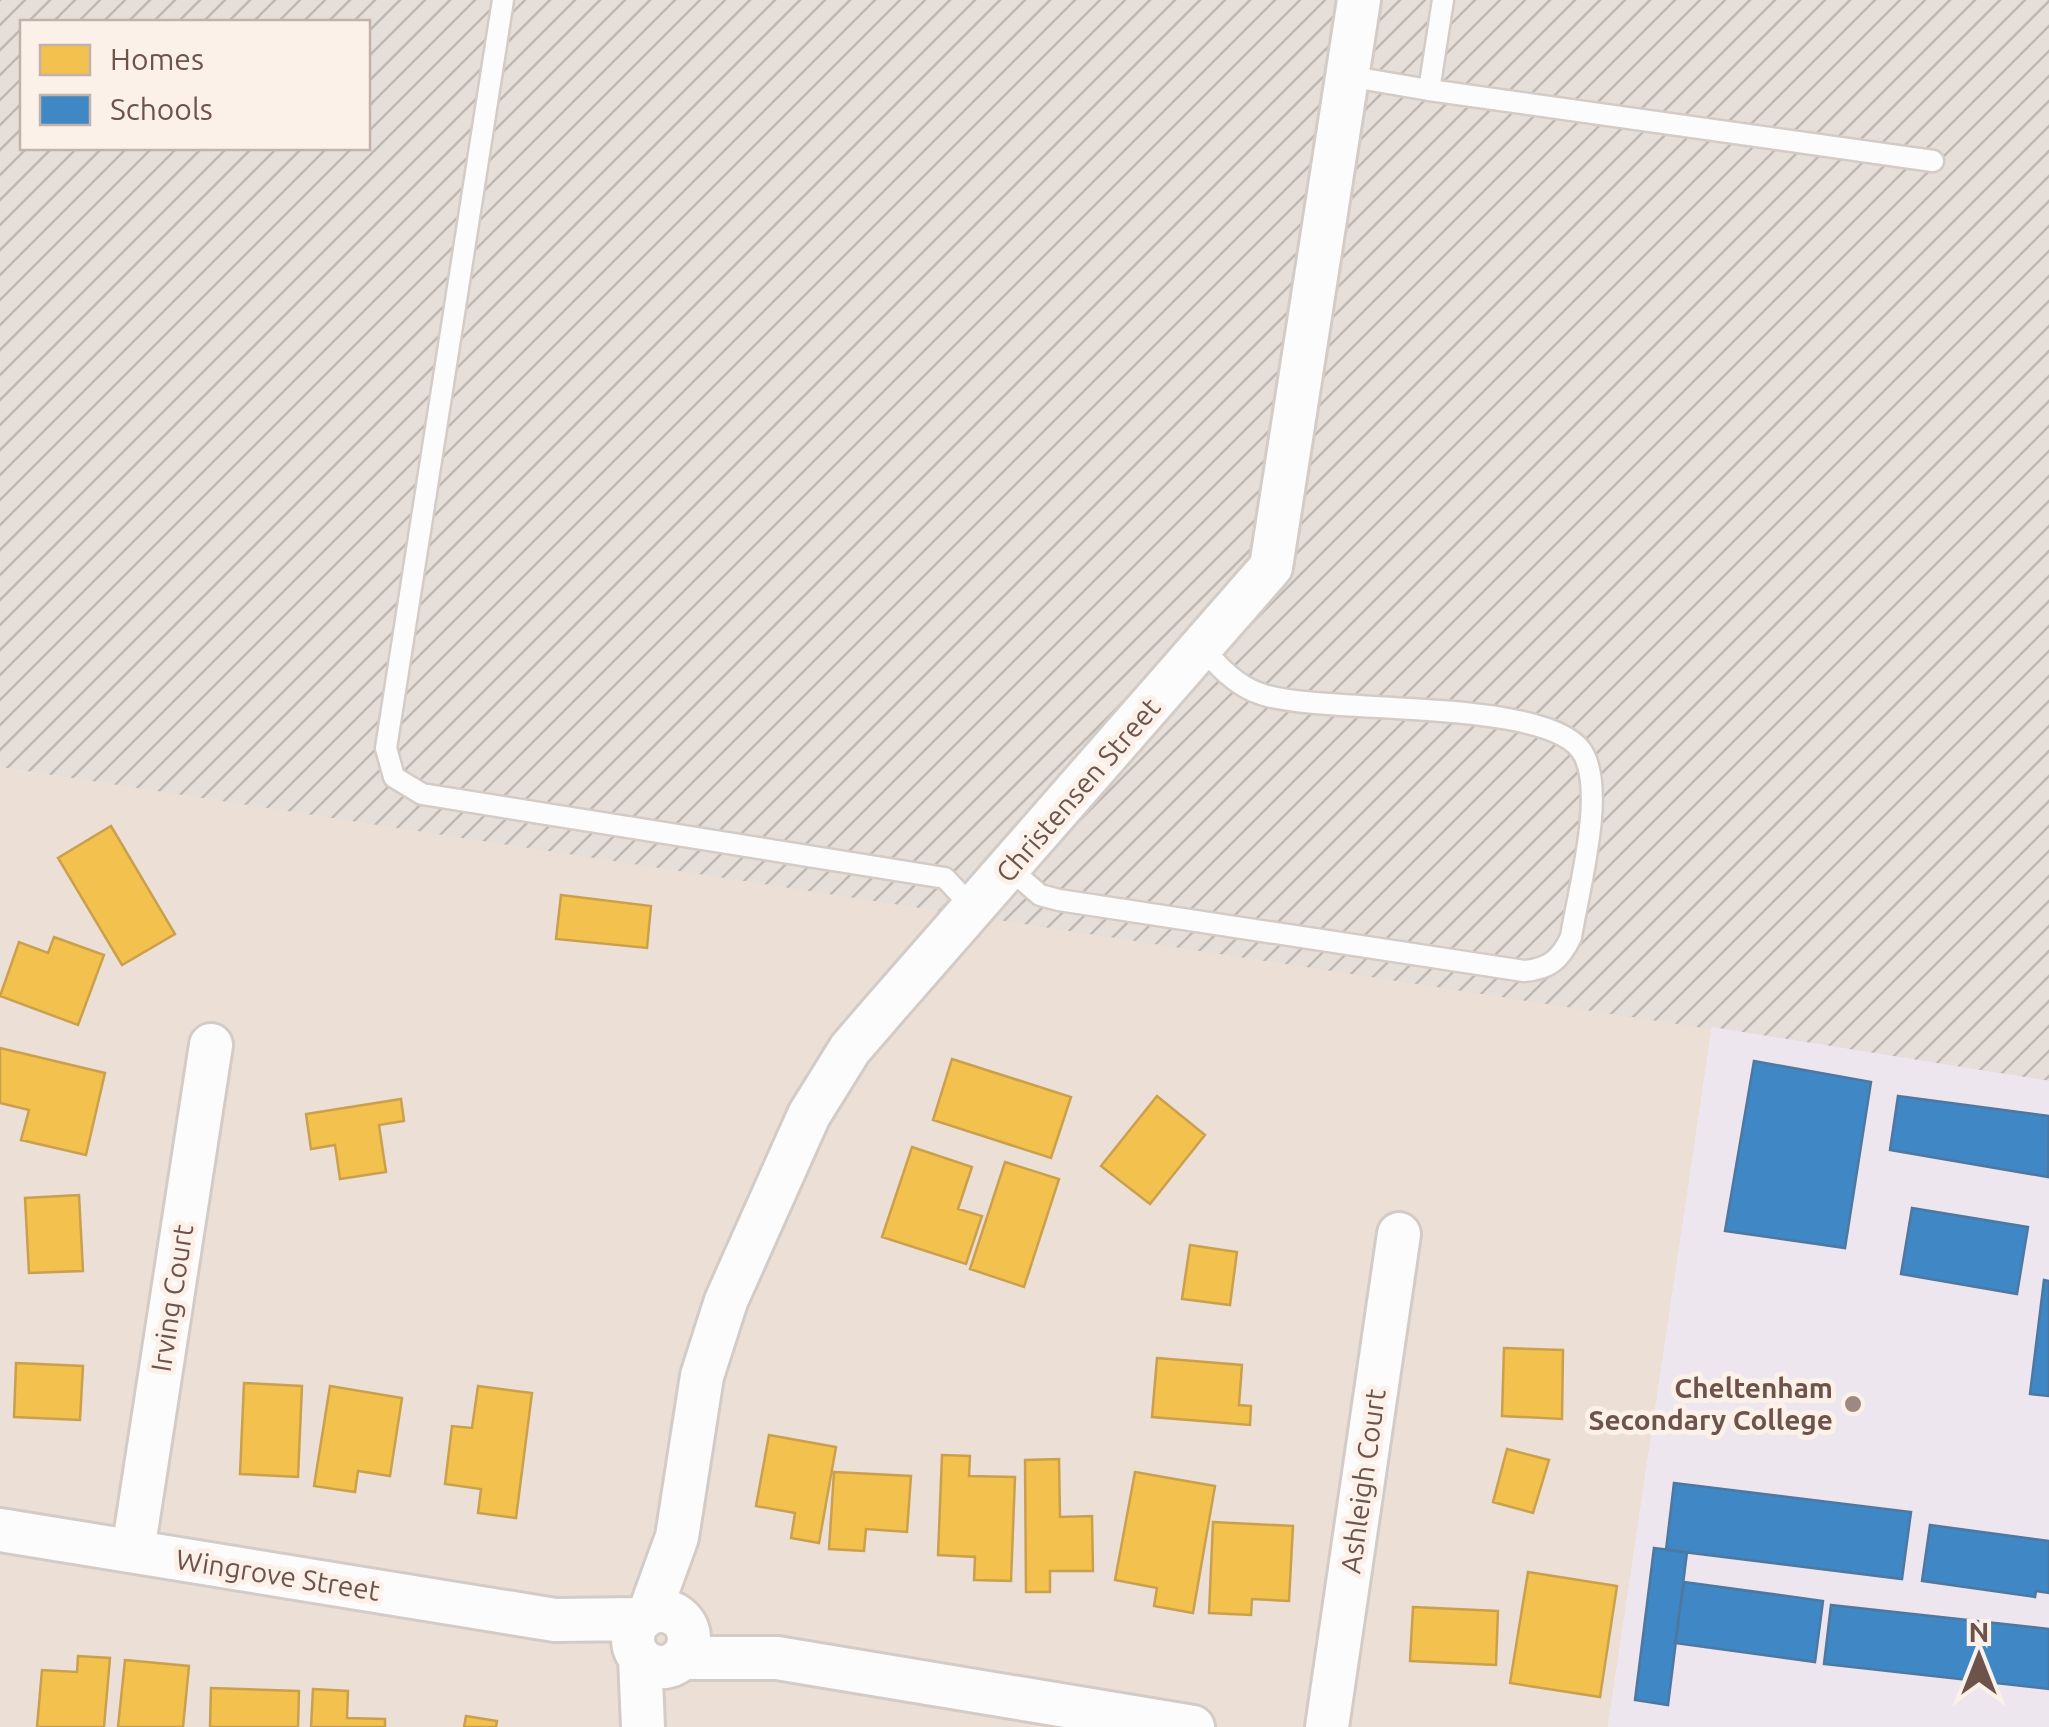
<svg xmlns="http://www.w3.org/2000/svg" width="2049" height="1727" font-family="Ubuntu,sans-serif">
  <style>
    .residential { fill: #ecdfd6 }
    .industrial { fill: url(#industrial-furrows); fill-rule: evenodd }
    .education { fill: #eee6ef }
    .homes { fill: #f2c14e; stroke: #caa04d; stroke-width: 2.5 }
    .schools { fill: #3f88c5; stroke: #4d78a1; stroke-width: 2.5 }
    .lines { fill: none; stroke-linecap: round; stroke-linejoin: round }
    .service-casing { stroke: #d3cbc6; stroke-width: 25 }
    .minor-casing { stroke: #d3cbc6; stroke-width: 48 }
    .service { stroke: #fdfcfc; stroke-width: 20 }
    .minor { stroke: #fdfcfc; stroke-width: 42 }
    .poi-dot { fill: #9c8983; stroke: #fcf1e8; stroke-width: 4 }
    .labels { text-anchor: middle; stroke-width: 10; stroke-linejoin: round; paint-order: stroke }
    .street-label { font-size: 28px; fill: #6d534c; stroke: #fcf1e8 }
    .poi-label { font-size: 28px; font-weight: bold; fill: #6d534c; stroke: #fcf1e8; text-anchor: end }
  </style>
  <defs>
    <pattern id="industrial-furrows" width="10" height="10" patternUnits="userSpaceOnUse" patternTransform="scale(2.5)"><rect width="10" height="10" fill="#e5ded9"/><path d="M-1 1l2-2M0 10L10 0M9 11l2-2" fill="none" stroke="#beb7b2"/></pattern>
  </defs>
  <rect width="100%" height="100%" fill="#f4eee8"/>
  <path class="residential" d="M0 767 1712 1027 1608 1727H0Z"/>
  <path class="industrial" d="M0 0H2049V1081L0 767ZM22 22H368V148H22Z"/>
  <path class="education" d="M1712 1027 2049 1081V1727H1608Z"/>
  <path class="homes" d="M111 826 175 934 122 965 58 858Z
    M561 895 651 906 647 948 556 939Z
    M54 937 104 955 78 1025 0 996 19 942 48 953Z
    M0 1048 105 1073 86 1155 21 1140 29 1110 0 1103Z
    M952 1059 1071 1097 1051 1158 933 1120Z
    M1157 1096 1205 1135 1150 1204 1101 1166Z
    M401 1099 404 1121 379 1125 386 1172 340 1179 335 1145 311 1149 306 1114Z
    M912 1147 972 1167 958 1209 982 1216 966 1264 882 1237Z
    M1005 1162 1059 1179 1024 1287 970 1269Z
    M79 1195 83 1271 29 1273 25 1198Z
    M1190 1245 1237 1252 1230 1305 1182 1299Z
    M1504 1348 1563 1350 1562 1419 1502 1416Z
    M1157 1358 1242 1365 1239 1405 1251 1406 1250 1425 1152 1417Z
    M16 1363 83 1366 80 1420 14 1417Z
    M244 1383 302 1386 298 1477 240 1474Z
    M330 1386 402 1398 390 1476 358 1471 355 1492 314 1486Z
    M478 1386 532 1393 516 1518 478 1513 481 1489 445 1484 452 1426 472 1428Z
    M769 1435 836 1447 819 1543 791 1538 795 1513 756 1506Z
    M1507 1449 1549 1460 1533 1513 1493 1502Z
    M942 1455 970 1456 969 1476 1015 1477 1011 1581 974 1580 975 1557 938 1555Z
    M1059 1459 1060 1517 1092 1516 1093 1571H1050V1592H1026L1025 1460Z
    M834 1472 911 1476 907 1532 866 1529 864 1551 829 1549Z
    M1135 1472 1215 1486 1193 1613 1154 1606 1157 1588 1115 1580Z
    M1213 1522 1293 1526 1289 1601 1252 1599 1251 1615 1209 1613Z
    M1528 1572 1617 1586 1600 1697 1510 1683Z
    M1413 1607 1498 1611 1496 1665 1410 1661Z
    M78 1656 110 1658 104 1727H37L42 1670 77 1672Z
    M125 1660 189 1666 183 1727H118Z
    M211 1688 299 1691 298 1727H210Z
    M313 1689 348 1691 347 1718 385 1719V1727H311Z
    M466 1716 497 1721 496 1727H464Z"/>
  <path class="schools" d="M1754 1061 1871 1082 1845 1248 1725 1231Z
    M1898 1096 2049 1116 2048 1177 1890 1150Z
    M1912 1208 2028 1227 2017 1294 1901 1274Z
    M2044 1280 2049 1281V1396L2030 1394Z
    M1674 1483 1911 1512 1902 1579 1666 1550Z
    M1930 1525 2049 1541V1593L2036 1591 2035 1597 1922 1581Z
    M1654 1548 1687 1552 1668 1705 1635 1700Z
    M1684 1582 1823 1601 1815 1662 1675 1643Z
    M1831 1605 2049 1629V1689L1824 1664Z"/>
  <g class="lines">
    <g class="service-casing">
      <path id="service" d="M503 0 386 748 394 777 422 794 945 878 974 909
        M1443 0 1429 90 1933 161
        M1347 76 1429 90
        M1010 869 1040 895 1059 900 1524 971C1549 969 1560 960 1571 937 1578 892 1605 796 1584 755 1555 696 1324 716 1261 694 1236 686 1218 666 1202 647"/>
    </g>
    <g class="minor-casing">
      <path id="minor" d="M0 1530 555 1620 642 1619
        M133 1551 211 1045
        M633 1639a28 28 0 1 1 56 0a28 28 0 1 1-56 0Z
        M649 1614 677 1537 702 1376 726 1301 809 1115 850 1049 881 1013 1271 567 1359 0
        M640 1658 643 1727
        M681 1658H777L1193 1727
        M1327 1727 1399 1234"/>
    </g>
    <use href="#service" class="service"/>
    <use href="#minor" class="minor"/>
  </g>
  <circle class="poi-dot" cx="1853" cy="1404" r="10"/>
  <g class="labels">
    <g class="street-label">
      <text transform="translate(1078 790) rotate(-49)" y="10">Christensen Street</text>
      <text transform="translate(172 1298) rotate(-81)" y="10">Irving Court</text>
      <text transform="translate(1363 1481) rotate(-82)" y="10">Ashleigh Court</text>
      <text transform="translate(278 1575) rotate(9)" y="10">Wingrove Street</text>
    </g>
    <g class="poi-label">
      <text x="1833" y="1398">Cheltenham<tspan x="1833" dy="32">Secondary College</tspan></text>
    </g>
  </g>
  <rect x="20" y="20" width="350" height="130" fill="#fcf1e8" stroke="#c3b2aa" stroke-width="2.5"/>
  <rect x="40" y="45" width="50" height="30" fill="#f2c14e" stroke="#c3b2aa" stroke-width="2.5"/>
  <text x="110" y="70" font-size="30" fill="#6d534c">Homes</text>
  <rect x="40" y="95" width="50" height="30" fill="#3f88c5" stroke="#c3b2aa" stroke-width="2.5"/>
  <text x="110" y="120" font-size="30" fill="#6d534c">Schools</text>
  <g transform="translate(1979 1657)" stroke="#fcf1e8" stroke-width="8" paint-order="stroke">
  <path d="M0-8L18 38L0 25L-18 38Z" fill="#6d534c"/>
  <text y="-15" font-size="28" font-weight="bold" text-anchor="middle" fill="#6d534c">N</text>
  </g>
</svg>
